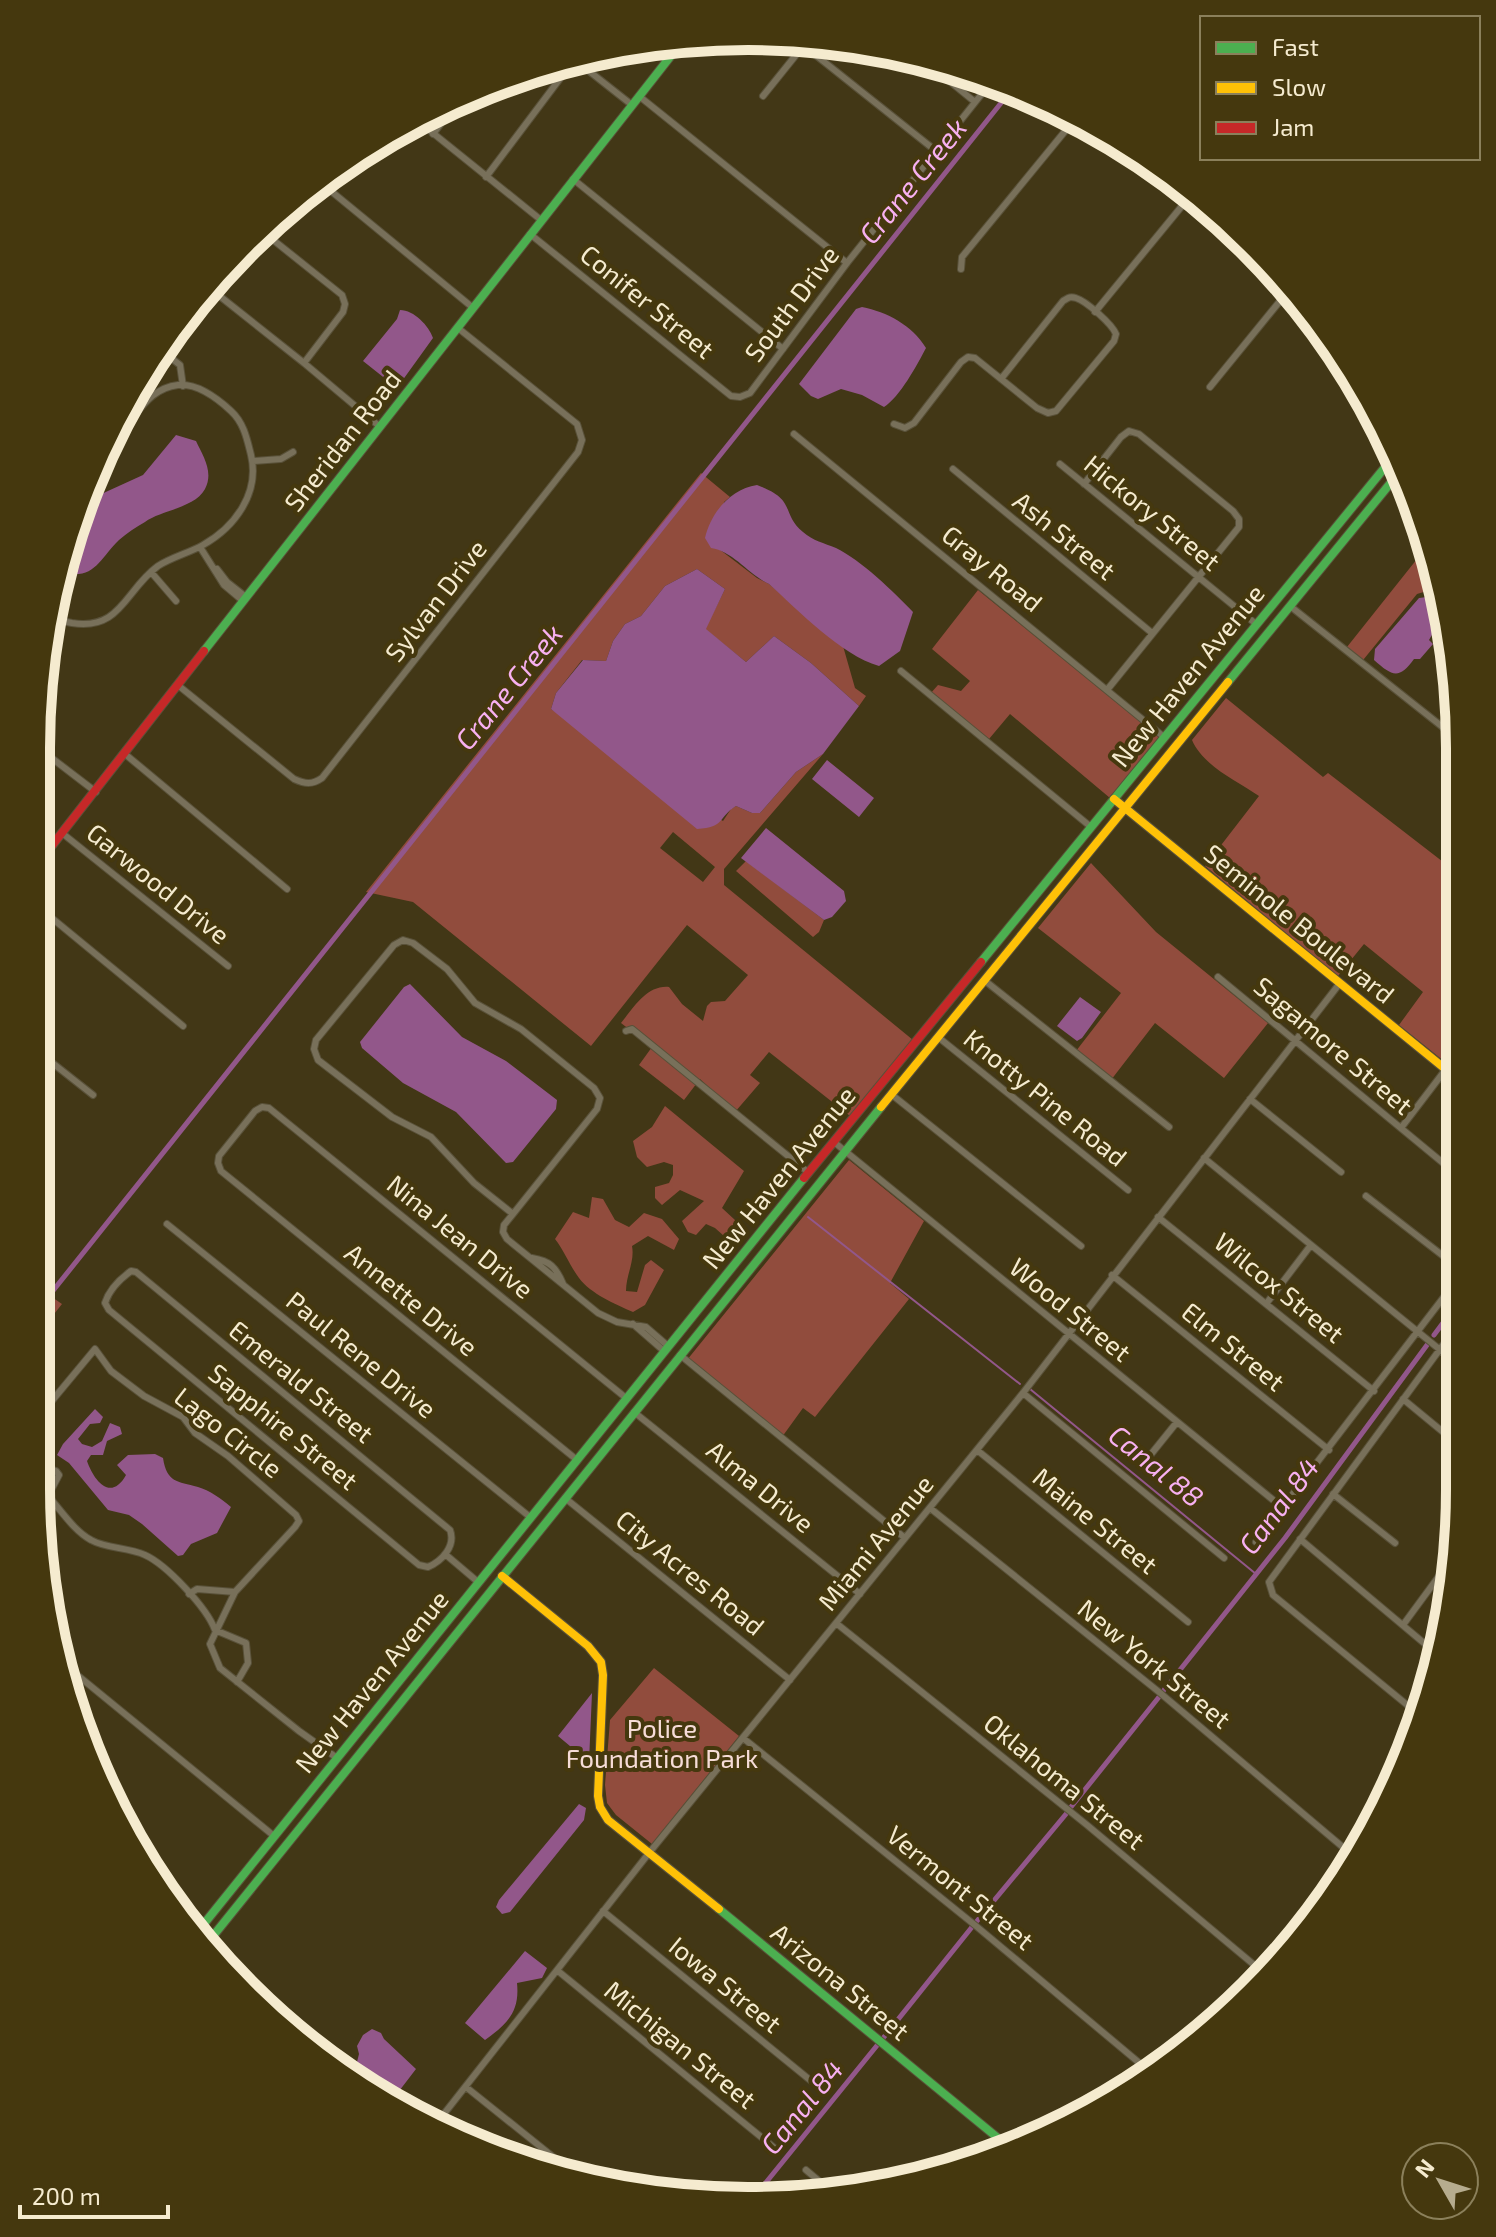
<svg xmlns="http://www.w3.org/2000/svg" width="1496" height="2237" font-family="'Exo 2',sans-serif">
  <style>
    .green { fill: #914c3d; fill-rule: evenodd }
    .water { fill: #92578a }
    .lines { fill: none; stroke-linecap: round; stroke-linejoin: round }
    .stream { stroke: #92578a; stroke-width: 2 }
    .canal { stroke: #92578a; stroke-width: 5 }
    .street-casing { stroke: #595139; stroke-width: 8 }
    .fast-casing { stroke: #595139; stroke-width: 10 }
    .slow-casing { stroke: #595139; stroke-width: 10 }
    .jam-casing { stroke: #595139; stroke-width: 10 }
    .street { stroke: #78705a; stroke-width: 6 }
    .fast { stroke: #4caf50; stroke-width: 8 }
    .slow { stroke: #ffc107; stroke-width: 8 }
    .jam { stroke: #c62828; stroke-width: 8 }
    .labels { text-anchor: middle; stroke-width: 8; stroke-linejoin: round; paint-order: stroke }
    .street-label { font-size: 26px; fill: #f5ebcf; stroke: #45380e }
    .park-label { font-size: 26px; fill: #f6dcd7; stroke: #45380e }
    .water-label { font-size: 28px; font-style: italic; fill: #f7b0f0; stroke: #45380e }
    .rim { fill: none; stroke: #f5ebcf; stroke-width: 10 }
  </style>
  <rect width="100%" height="100%" fill="#423716"/>
  <path class="green" d="M701 473 730 497 724 502 719 549 757 578 769 584 843 646 855 688 866 696 859 706 811 663 774 636 746 662 705 629 725 589 697 569 665 586 641 616 625 624 613 641 606 661 582 660 556 693 551 709 723 821 731 809 736 806 752 813H760L796 772 823 754 724 869V885L913 1040 850 1116 769 1052 750 1075 760 1083 735 1112 700 1079 684 1100 639 1065 652 1047 621 1023C634 1007 647 985 669 987L682 1004 703 1021 707 1006 711 1002 725 1001 748 975 687 925 591 1046 413 902 366 892ZM673 832 715 867 703 882 660 848Z
    M1417 559 1429 576 1427 591 1417 594 1359 665 1343 652Z
    M978 590 1159 737 1110 798 1010 714 989 739 930 694 938 685 961 691 970 681 932 649Z
    M1226 698 1323 777 1328 773 1460 875V1074L1399 1025 1423 992 1364 944 1338 976 1205 866 1259 796C1237 781 1203 766 1192 740Z
    M746 861 824 920 819 932 813 937 736 871Z
    M1091 863 1156 932 1268 1023 1224 1078 1155 1023 1111 1080 1076 1051 1121 993 1038 928Z
    M665 1106 744 1171 722 1208 748 1232 743 1239 733 1244 715 1228 706 1224 696 1235 688 1232 682 1221 704 1201 680 1190 662 1205 655 1198V1187L669 1183 673 1175V1165L664 1162 647 1167 637 1157 633 1141 652 1127Z
    M849 1160 924 1221 890 1283 909 1299 815 1417 803 1408 782 1437 687 1360Z
    M592 1197 603 1199 615 1220 629 1227 644 1213 662 1219 679 1239 674 1250 648 1236 632 1246C635 1261 626 1275 626 1291L637 1292 645 1265 651 1260 664 1270 645 1305 633 1312C615 1304 591 1294 579 1278 570 1266 565 1252 555 1239L573 1212 589 1218Z
    M46 1293 62 1304 36 1337V1306Z
    M654 1668 739 1736 652 1844 616 1815 607 1803 605 1785 610 1720Z"/>
  <path class="water" d="M862 307C887 312 912 325 926 348 917 365 900 397 884 407L862 395 841 389 818 399 811 396 799 384 856 309Z
    M400 310C414 310 429 326 433 338L397 388 363 361 397 319Z
    M176 435 196 441C203 456 214 472 205 489 195 508 161 510 145 522 136 527 127 533 119 540 100 558 95 580 64 573L86 501 143 475Z
    M757 485C798 500 780 513 803 532 813 541 824 543 836 548 861 560 894 592 913 612L900 651 879 666C841 655 799 611 769 584 749 575 733 551 711 548L705 538C711 512 731 489 757 485Z
    M697 569 725 589 706 629 746 662 774 636 811 663 859 706 823 754 796 772 760 813H752L736 806C717 818 726 827 697 829L551 709 556 693 583 660 606 661 613 641 625 624 641 616 665 586Z
    M1427 597 1444 614 1429 640 1433 644 1420 659H1414C1399 680 1392 676 1374 660L1375 649 1419 598Z
    M827 760 874 798 859 817 812 779Z
    M766 828 844 891 846 901 832 917 824 920 741 858Z
    M410 984 462 1037 506 1061 557 1100 556 1109 513 1162 506 1163 456 1112 403 1083 362 1048 360 1042 404 987Z
    M1080 997 1101 1012 1082 1038 1077 1041 1057 1026Z
    M95 1409 103 1417 100 1423 90 1424 78 1439 82 1444 92 1447 102 1441 110 1423 120 1427 122 1434 107 1441 103 1455H91L87 1461C94 1481 111 1502 126 1475L117 1465 128 1455 155 1454 163 1458C167 1483 177 1481 198 1487 209 1490 222 1499 231 1507L217 1533 191 1544 183 1555 178 1556 142 1524 129 1515 108 1510 69 1463 57 1455 63 1444Z
    M592 1693 589 1762 558 1736Z
    M579 1804 586 1808 584 1820 510 1912 502 1914 496 1907 499 1900Z
    M525 1951 547 1968 542 1978 517 1983C520 2012 507 2024 485 2040L465 2023Z
    M372 2029 381 2033 384 2039 416 2069 393 2099 342 2070 346 2063 357 2062 359 2054 357 2046 363 2035Z"/>
  <g class="lines">
    <path class="stream" d="M808 1217 1020 1384
      M1030 1389 1256 1574"/>
    <path class="canal" d="M36 1312 1013 88
      M1434 1335 1460 1300
      M1164 1690 1285 1538 1427 1345
      M1071 1807 1159 1697
      M977 1921 1066 1814
      M884 2037 972 1927
      M755 2196 879 2043"/>
    <g class="street-casing">
      <path id="street" d="M798 41 936 151
        M575 60 632 105
        M926 62 975 102
        M639 96 847 263
        M763 96 804 45
        M418 121 541 220
        M433 134 460 98
        M486 177 574 60
        M573 179 783 349
        M320 182 472 307
        M530 234 731 396 740 397 750 393 847 263 992 81
        M961 269 962 257 1075 119
        M212 290 304 363 343 312 345 304 342 295 262 231
        M1095 312 1191 195
        M166 354 180 365 183 386
        M304 363 379 426
        M1210 387 1289 290
        M894 424 905 428 914 423 961 362 968 357 975 358 1037 408 1048 413 1056 411 1114 341 1116 334C1112 324 1086 301 1076 298 1070 296 1068 298 1063 301L1001 379
        M794 434 1164 737
        M253 461 281 459 293 452
        M1060 464 1256 624
        M953 469 1152 633
        M1084 484 1121 437 1129 431 1139 434 1233 511 1239 519V527L1107 690
        M200 547 224 585 243 601
        M217 569 227 582 246 597
        M151 572 176 601
        M1290 606 1459 740
        M49 616C56 621 63 621 72 623 121 631 125 590 158 566 172 557 189 553 203 545 235 527 260 493 251 455 247 439 244 423 231 411 218 399 198 383 178 385 142 389 134 428 107 440
        M901 671 1091 827
        M179 686 294 779C305 784 312 785 322 778L578 452 582 440 577 424 458 328
        M36 746 96 792
        M125 754 287 889
        M62 833 228 966
        M36 905 183 1026
        M1218 977 1460 1177
        M984 980 1169 1127
        M626 1031 632 1029 809 1173
        M938 1037 1128 1190
        M36 1050 93 1095
        M891 1094 1081 1246
        M1250 1099 1341 1172
        M1401 1128 1446 1069
        M834 1142 1283 1508
        M1204 1158 1460 1366
        M36 1187C55 1202 50 1206 36 1223
        M1366 1196 1460 1269
        M513 1214 474 1183 431 1137 392 1117 318 1060 314 1049 316 1040 394 945 403 940 413 943 447 969 475 1003 521 1029 594 1088 600 1098 597 1109 513 1214 504 1225 503 1232 507 1239 598 1313 617 1322 646 1327 668 1346
        M1158 1217 1374 1391
        M167 1224 530 1517
        M532 1258C550 1261 556 1267 563 1284
        M131 1271 136 1272 450 1530C456 1546 442 1561 428 1567L419 1565 109 1310 105 1303C109 1290 120 1279 131 1271Z
        M1112 1275 1329 1450
        M1266 1304 1311 1245
        M633 1324 664 1351
        M680 1355 905 1538
        M1023 1393 1224 1558
        M1403 1399 1460 1446
        M634 1412 860 1594
        M36 1420 95 1349 111 1371 144 1396 183 1417 195 1433 228 1456 296 1515 299 1521 295 1527 235 1592 210 1644 220 1668 299 1731 337 1758
        M977 1450 1188 1622
        M1148 1458 1177 1422
        M577 1460 221 1171 218 1163 219 1156 255 1111 262 1107 269 1108 626 1398
        M36 1464 56 1471 59 1475 48 1496C61 1510 74 1531 91 1540 107 1549 128 1547 145 1555 167 1565 207 1608 215 1630L246 1643 248 1663 237 1682
        M36 1486 48 1496
        M1333 1494 1395 1543
        M565 1498 790 1680
        M930 1508 1159 1692 1351 1854
        M1300 1539 1437 1654
        M1256 1542 1460 1276
        M445 1554 478 1582
        M189 1594 197 1589 235 1592
        M836 1623 1087 1825 1265 1974
        M1403 1625 1453 1557
        M65 1665 274 1836
        M1417 1713 1273 1595 1269 1582 1460 1322
        M743 1738 976 1926 1149 2071
        M603 1911 821 2089
        M558 1971 777 2150
        M466 2087 567 2168
        M436 2124 649 1853 1023 1393 1340 983
        M806 2170 831 2191"/>
    </g>
    <g class="fast-casing">
      <path id="fast" d="M204 651 681 43
        M1228 682 1402 469
        M981 962 1395 455
        M719 1909 1004 2143
        M199 1930 804 1178
        M209 1941 881 1107"/>
    </g>
    <g class="slow-casing">
      <path id="slow" d="M1114 799 1460 1081
        M881 1107 1228 682
        M502 1576 588 1646 601 1662 603 1675 598 1796 600 1807 608 1820 719 1909"/>
    </g>
    <g class="jam-casing">
      <path id="jam" d="M36 866 204 651
        M804 1178 981 962"/>
    </g>
    <use href="#street" class="street"/>
    <use href="#fast" class="fast"/>
    <use href="#slow" class="slow"/>
    <use href="#jam" class="jam"/>
  </g>
  <g class="labels">
    <g class="street-label">
      <text transform="translate(647 302) rotate(39)" y="9">Conifer Street</text>
      <text transform="translate(792 304) rotate(-53)" y="9">South Drive</text>
      <text transform="translate(343 441) rotate(-52)" y="9">Sheridan Road</text>
      <text transform="translate(1152 513) rotate(39)" y="9">Hickory Street</text>
      <text transform="translate(1064 536) rotate(39)" y="9">Ash Street</text>
      <text transform="translate(992 569) rotate(39)" y="9">Gray Road</text>
      <text transform="translate(436 601) rotate(-52)" y="9">Sylvan Drive</text>
      <text transform="translate(1188 676) rotate(-51)" y="9">New Haven Avenue</text>
      <text transform="translate(158 884) rotate(39)" y="9">Garwood Drive</text>
      <text transform="translate(1299 924) rotate(39)" y="9">Seminole Boulevard</text>
      <text transform="translate(1333 1046) rotate(40)" y="9">Sagamore Street</text>
      <text transform="translate(1045 1098) rotate(39)" y="9">Knotty Pine Road</text>
      <text transform="translate(779 1178) rotate(-51)" y="9">New Haven Avenue</text>
      <text transform="translate(460 1237) rotate(39)" y="9">Nina Jean Drive</text>
      <text transform="translate(1279 1288) rotate(39)" y="9">Wilcox Street</text>
      <text transform="translate(411 1300) rotate(39)" y="9">Annette Drive</text>
      <text transform="translate(1070 1310) rotate(39)" y="9">Wood Street</text>
      <text transform="translate(1233 1347) rotate(39)" y="9">Elm Street</text>
      <text transform="translate(361 1355) rotate(39)" y="9">Paul Rene Drive</text>
      <text transform="translate(301 1382) rotate(39)" y="9">Emerald Street</text>
      <text transform="translate(283 1427) rotate(39)" y="9">Sapphire Street</text>
      <text transform="translate(228 1433) rotate(38)" y="9">Lago Circle</text>
      <text transform="translate(760 1487) rotate(39)" y="9">Alma Drive</text>
      <text transform="translate(1095 1521) rotate(39)" y="9">Maine Street</text>
      <text transform="translate(876 1543) rotate(-51)" y="9">Miami Avenue</text>
      <text transform="translate(690 1573) rotate(39)" y="9">City Acres Road</text>
      <text transform="translate(1154 1664) rotate(39)" y="9">New York Street</text>
      <text transform="translate(372 1682) rotate(-51)" y="9">New Haven Avenue</text>
      <text transform="translate(1064 1782) rotate(39)" y="9">Oklahoma Street</text>
      <text transform="translate(960 1888) rotate(39)" y="9">Vermont Street</text>
      <text transform="translate(840 1982) rotate(39)" y="9">Arizona Street</text>
      <text transform="translate(725 1985) rotate(39)" y="9">Iowa Street</text>
      <text transform="translate(680 2045) rotate(39)" y="9">Michigan Street</text>
    </g>
    <g class="park-label">
      <text x="662" y="1738">Police<tspan x="662" dy="30">Foundation Park</tspan></text>
    </g>
    <g class="water-label">
      <text transform="translate(913 181) rotate(-51)" y="10">Crane Creek</text>
      <text transform="translate(509 687) rotate(-51)" y="10">Crane Creek</text>
      <text transform="translate(1156 1466) rotate(39)" y="10">Canal 88</text>
      <text transform="translate(1279 1506) rotate(-53)" y="10">Canal 84</text>
      <text transform="translate(802 2107) rotate(-51)" y="10">Canal 84</text>
    </g>
  </g>
  <path d="M0 0H1496V2237H0ZM748 50H748A698 698 0 0 1 1446 748V1489A698 698 0 0 1 748 2187H748A698 698 0 0 1 50 1489V748A698 698 0 0 1 748 50Z" fill="#45380e" fill-rule="evenodd"/>
  <path class="rim" d="M748 50H748A698 698 0 0 1 1446 748V1489A698 698 0 0 1 748 2187H748A698 698 0 0 1 50 1489V748A698 698 0 0 1 748 50Z"/>
  <rect x="1200" y="16" width="280" height="144" fill="#45380e" stroke="#8b805b" stroke-width="2"/>
  <rect x="1216" y="42" width="40" height="12" fill="#4caf50" stroke="#8b805b" stroke-width="2"/>
  <text x="1272" y="56" font-size="24" fill="#f5ebcf">Fast</text>
  <rect x="1216" y="82" width="40" height="12" fill="#ffc107" stroke="#8b805b" stroke-width="2"/>
  <text x="1272" y="96" font-size="24" fill="#f5ebcf">Slow</text>
  <rect x="1216" y="122" width="40" height="12" fill="#c62828" stroke="#8b805b" stroke-width="2"/>
  <text x="1272" y="136" font-size="24" fill="#f5ebcf">Jam</text>
  <g transform="translate(1440 2181) rotate(309)"><circle r="38" fill="#45380e" stroke="#8b805b" stroke-width="2"/>
  <path d="M0-6L14 30L0 20L-14 30Z" fill="#b6ac8e"/>
  <text y="-12" font-size="22" font-weight="bold" text-anchor="middle" fill="#f5ebcf">N</text>
  </g>
  <path d="M20 2205v12h148v-12" fill="none" stroke="#f5ebcf" stroke-width="4"/>
  <text x="32" y="2205" font-size="24" fill="#f5ebcf" stroke="#45380e" stroke-width="6" paint-order="stroke">200 m</text>
</svg>
